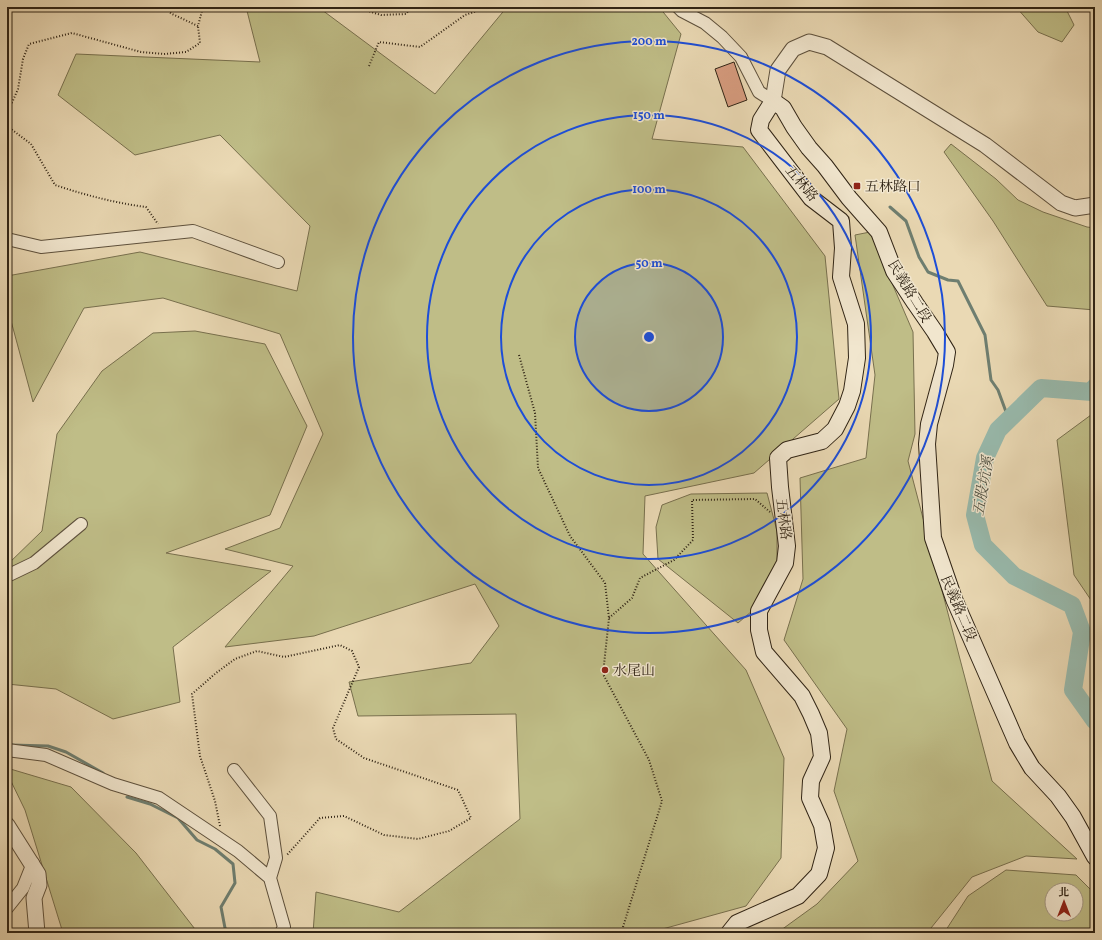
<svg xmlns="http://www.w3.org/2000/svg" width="1102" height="940" font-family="Vollkorn,'Noto Serif TC',serif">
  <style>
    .green { fill: #bfbd87; stroke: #78704e; fill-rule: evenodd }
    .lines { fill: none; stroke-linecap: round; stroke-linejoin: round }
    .stream { stroke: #6e7e70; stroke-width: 3 }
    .river { stroke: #98baad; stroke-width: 18 }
    .building { fill: #d79c7f; stroke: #302415 }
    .minor-casing { stroke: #5e513d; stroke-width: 14 }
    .tertiary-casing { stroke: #5e513d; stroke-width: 17 }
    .secondary-casing { stroke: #302415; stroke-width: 18 }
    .path { stroke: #302415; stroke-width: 2; stroke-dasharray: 1 2; stroke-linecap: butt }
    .minor { stroke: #f1e6ce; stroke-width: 12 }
    .tertiary { stroke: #f1e6ce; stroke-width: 15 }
    .secondary { stroke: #f1e6ce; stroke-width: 16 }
    .ring { fill: none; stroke: #1d4ed8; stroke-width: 2 }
    .poi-dot { fill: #8f2418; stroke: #f1e6ce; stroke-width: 1.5 }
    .labels { text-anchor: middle; stroke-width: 3; stroke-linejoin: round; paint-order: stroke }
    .street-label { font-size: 14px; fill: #302415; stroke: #f1e6ce }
    .poi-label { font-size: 14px; fill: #302415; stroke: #f1e6ce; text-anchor: start }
    .water-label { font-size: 15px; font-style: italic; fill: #4f5143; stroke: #f1e6ce }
    .centre { fill: #1d4ed8; stroke: #f1e6ce; stroke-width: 2 }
    .ring-label { font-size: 12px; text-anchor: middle; font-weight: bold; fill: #1d4ed8; stroke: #f1e6ce; stroke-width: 3; stroke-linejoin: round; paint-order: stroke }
  </style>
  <rect width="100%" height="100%" fill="#ead9b4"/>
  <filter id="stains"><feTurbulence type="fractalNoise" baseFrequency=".005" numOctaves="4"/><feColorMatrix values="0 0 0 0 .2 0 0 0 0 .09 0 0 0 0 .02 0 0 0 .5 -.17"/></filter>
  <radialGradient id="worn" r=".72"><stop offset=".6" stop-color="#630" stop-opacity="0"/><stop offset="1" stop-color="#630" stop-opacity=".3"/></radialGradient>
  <path class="green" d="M246 7H318L435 94 507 7H659L681 34 652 139 743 147 825 256 839 399 754 473 645 496 643 554 746 670 784 758 781 858 746 906 648 933H313L316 892 399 912 520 819 516 714 358 716 349 682 471 663 499 626 475 584 314 636 225 647 293 566 225 549 280 528 323 434 280 334 163 298 84 308 33 402 7 306V276L140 252 297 291 310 226 220 135 135 155 58 95 76 54 260 62Z
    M1016 7H1065L1074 25 1062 42 1038 32Z
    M951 144 996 179 1018 200 1043 212 1087 227 1095 228V310L1047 306 993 221 944 152Z
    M870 232 913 332 915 434 908 461 992 781 1077 859 1026 856 972 877 927 933H777L817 904 858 861 834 791 847 729 784 640 803 579 800 478 866 458 875 375 855 235Z
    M195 331 265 344 307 426 270 515 166 553 271 571 173 647 180 702 113 719 56 689 7 684V565L42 531 57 434 102 371 153 333Z
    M1095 412V606L1074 575 1057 440Z
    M767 493 777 531V576L759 605 738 623 658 559 656 527 662 505 691 494Z
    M7 768 71 787 136 853 198 933H63L25 810 7 773Z
    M1006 870 1076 875 1095 894V933H944L968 896ZM1052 890H1076V914H1052Z"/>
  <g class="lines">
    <path class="stream" d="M890 207 906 221 919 257 928 272 948 280 958 281 985 335 991 380 998 390 1009 420
      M11 745 48 746 66 752 103 773
      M127 797 150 804 178 818 197 840 215 849 233 864 235 883 221 907 225 928 229 933"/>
    <path class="river" d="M1095 387 1092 392 1041 388 998 430 985 458 975 515 983 545 1014 576 1072 605 1082 632 1073 690 1095 721"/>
  </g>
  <path class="building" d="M734 62 747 100 728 107 715 69Z"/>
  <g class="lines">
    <g class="minor-casing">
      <path id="minor" d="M678 7 682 11 705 23 722 37 741 57 759 92 773 101
        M7 239 41 247 193 231 278 262
        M7 576 34 563 81 524
        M7 750 46 755 113 784 159 798 238 851 270 878 284 927 281 933
        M234 770 270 816 276 858 270 878
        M7 908 23 888 33 863"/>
    </g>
    <g class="tertiary-casing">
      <path id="tertiary" d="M773 101 778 70 793 49 809 42 827 47 985 145 1061 203 1075 208 1095 205
        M7 825 38 874 39 885 34 898 37 933"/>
    </g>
    <g class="secondary-casing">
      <path id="secondary" d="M729 933 737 923 798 896 819 874 826 848 822 825 810 798 811 781 822 757 819 733 811 714 802 696 764 652 759 630V611L785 563 787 546 780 487 778 458 787 450 822 441 835 429 847 406 852 391 857 358 856 324 841 277 843 248 841 221 811 198 759 130 761 120 773 101 783 108 794 127 809 148 825 166 849 198 879 232 894 271 915 303 935 332 947 352 945 365 929 424 927 444 933 538 954 599 1017 743 1032 768 1058 796 1073 817 1095 857"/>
    </g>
    <path class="path" d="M163 7 172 14 198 26 203 7
      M355 7 381 15 406 14 411 7
      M369 66 379 42 420 47 465 15 489 7
      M7 114 18 89 23 59 29 44 72 33 141 52 164 54 186 52 200 43 198 26
      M7 126 31 144 55 185C85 195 115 203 146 207L158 224
      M519 355 535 413 538 468 570 536 605 583 609 618 603 674 649 760 662 801 623 927V933
      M609 618 632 598 640 578 674 560 693 540 692 500 755 499 770 512
      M220 826 215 801 200 756 192 694 216 673 235 659 257 651 284 657 340 645 352 651 359 667 333 728 336 739 364 758 458 790 471 818 449 831 418 839 384 835 344 816 320 818 286 856"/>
    <use href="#minor" class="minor"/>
    <use href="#tertiary" class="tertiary"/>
    <use href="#secondary" class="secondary"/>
  </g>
  <circle cx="649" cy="337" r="74" fill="#1d4ed8" fill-opacity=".12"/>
  <g class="ring">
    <circle cx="649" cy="337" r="74"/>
    <circle cx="649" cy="337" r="148"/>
    <circle cx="649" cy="337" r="222"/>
    <circle cx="649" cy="337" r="296"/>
  </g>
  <g class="poi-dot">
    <rect x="853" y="182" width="8" height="8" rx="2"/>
    <circle cx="605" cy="670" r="4"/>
  </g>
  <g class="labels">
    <g class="street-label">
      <text transform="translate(802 183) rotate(50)" y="5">五林路</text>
      <text transform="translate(910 291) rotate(59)" y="5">民義路二段</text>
      <text transform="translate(784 519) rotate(83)" y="5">五林路</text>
      <text transform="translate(959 608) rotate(67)" y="5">民義路二段</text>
    </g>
    <g class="poi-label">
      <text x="865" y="191">五林路口</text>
      <text x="613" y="675">水尾山</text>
    </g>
    <g class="water-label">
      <text transform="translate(983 486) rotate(-80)" y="5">五股坑溪</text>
    </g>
  </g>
  <circle cx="649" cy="337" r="6" class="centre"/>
  <g class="ring-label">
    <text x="649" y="45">200 m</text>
    <text x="649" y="119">150 m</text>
    <text x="649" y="193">100 m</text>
    <text x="649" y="267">50 m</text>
  </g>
  <rect width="1102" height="940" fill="none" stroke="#ead9b4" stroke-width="24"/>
  <rect x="8" y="8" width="1086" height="924" fill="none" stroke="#302415" stroke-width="2"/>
  <rect x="12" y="12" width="1078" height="916" fill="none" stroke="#302415"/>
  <g transform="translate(1064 902)"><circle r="19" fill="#f1e6ce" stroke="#a49884"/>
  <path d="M0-3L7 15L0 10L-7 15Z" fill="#8f2418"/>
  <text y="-6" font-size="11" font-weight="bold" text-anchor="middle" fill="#302415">北</text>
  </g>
  <rect width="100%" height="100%" filter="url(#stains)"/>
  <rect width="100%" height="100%" fill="url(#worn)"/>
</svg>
